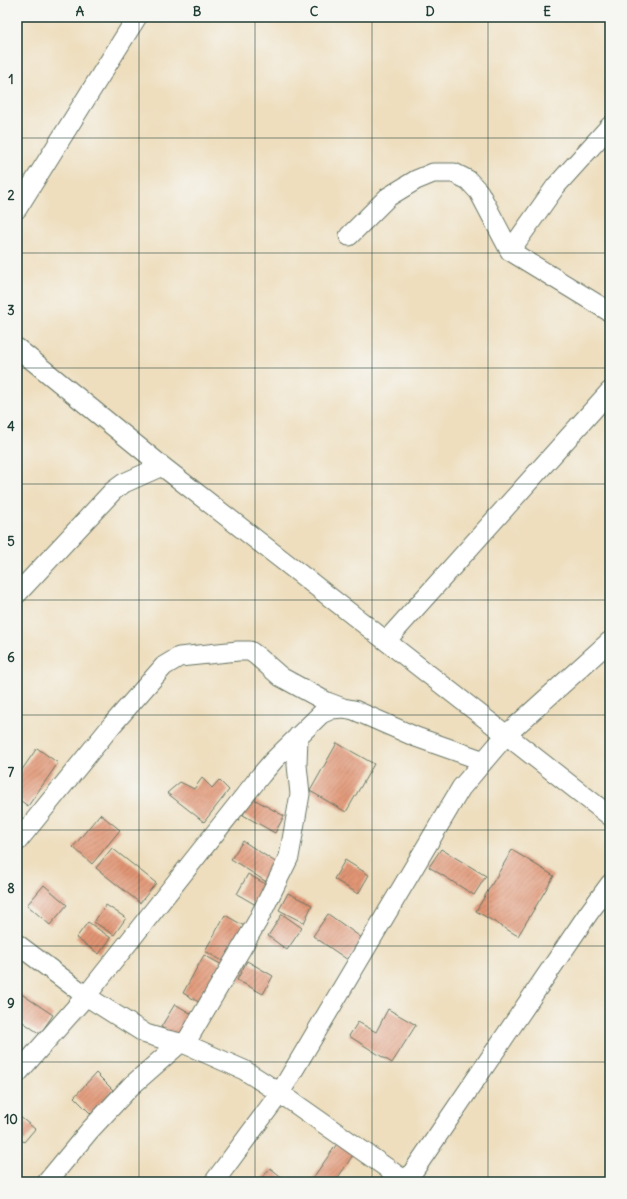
<svg xmlns="http://www.w3.org/2000/svg" width="627" height="1199" font-family="Delius,sans-serif">
  <style>
    .building { fill: url(#building-hatch) }
    .lines { fill: none; stroke-linecap: round; stroke-linejoin: round }
    .minor-casing { stroke: #677564; stroke-width: 21 }
    .minor { stroke: #fff; stroke-width: 19 }
    .grid { fill: none; stroke: #1f3d34; stroke-width: 1; stroke-opacity: 0.55 }
    .neatline { fill: none; stroke: #1f3d34; stroke-width: 1.5 }
    .grid-label { font-size: 13px; text-anchor: middle; font-weight: bold; fill: #1f3d34 }
  </style>
  <defs>
    <pattern id="building-hatch" width="6" height="6" patternUnits="userSpaceOnUse"><rect width="6" height="6" fill="#e19575"/><path d="M-1 1l2-2M0 6l6-6M5 7l2-2" fill="none" stroke="#b67b61"/></pattern>
  </defs>
  <rect width="100%" height="100%" fill="#f6f6f2"/>
  <filter id="ink" filterUnits="userSpaceOnUse"><feTurbulence type="fractalNoise" baseFrequency=".025" numOctaves="2"/><feDisplacementMap in="SourceGraphic" scale="8" xChannelSelector="R" yChannelSelector="G"/><feConvolveMatrix kernelMatrix="1 2 1 2 8 2 1 2 1" color-interpolation-filters="sRGB"/></filter>
  <filter id="wash" filterUnits="userSpaceOnUse"><feTurbulence type="fractalNoise" baseFrequency=".012" numOctaves="4" result="noise"/><feDisplacementMap in="SourceGraphic" scale="16" xChannelSelector="R" yChannelSelector="G"/><feGaussianBlur stdDeviation="0.9" result="paint"/><feColorMatrix in="noise" values="0 0 0 0 0 0 0 0 0 0 0 0 0 0 0 0 0 1.4 0 .05"/><feComposite in="paint" operator="in"/></filter>
  <g filter="url(#wash)">
    <rect width="100%" height="100%" fill="#eedebe"/>
    <g id="blocks">
      <path class="building" d="M337 743 374 764 346 812 310 791Z
        M37 748 58 763 28 806 17 798V777Z
        M202 778 212 788 219 780 229 790 204 822 167 793 180 782 194 789Z
        M252 798 284 816 275 833 243 815Z
        M100 814 120 830 92 864 73 847Z
        M243 841 280 865 268 883 231 859Z
        M112 848 156 883 140 903 96 868Z
        M441 849 486 876 474 895 429 867Z
        M512 850 554 876 518 936 476 911Z
        M345 860 369 875 358 894 334 879Z
        M248 874 267 885 256 905 237 894Z
        M44 885 67 905 50 925 27 905Z
        M288 893 312 905 304 923 279 910Z
        M106 905 126 918 114 935 94 922Z
        M282 914 302 928 287 950 268 936Z
        M328 914 362 938 348 960 313 936Z
        M225 915 246 927 226 963 205 951Z
        M88 922 111 938 99 954 76 938Z
        M204 955 224 966 202 1004 183 993Z
        M247 961 273 976 263 994 237 980Z
        M20 993 53 1015 40 1034 17 1018V997Z
        M175 1004 195 1016 181 1039 161 1027Z
        M388 1009 416 1025 392 1063 349 1036 358 1022 376 1032Z
        M96 1073 113 1090 91 1114 74 1097Z
        M19 1116 35 1129 24 1142 17 1136V1119Z
        M339 1141 355 1152 335 1182H310Z
        M270 1168 288 1182H259Z"/>
    </g>
  </g>
  <g filter="url(#ink)">
    <use href="#blocks" fill-opacity="0" stroke="#677564" stroke-width="1"/>
    <g class="lines">
      <g class="minor-casing">
        <path id="minor" d="M17 209 137 17
          M349 236 388 197 416 180 433 173H454L468 180 479 192 510 251 610 312
          M510 251 556 186 610 126
          M17 348 162 466 610 816
          M17 594 113 491 124 483 162 466
          M386 641 610 391
          M17 842 112 725 164 666 179 657 238 651H250L257 656 281 677 327 702 343 708
          M17 944 86 996 146 1034 163 1039 185 1044 244 1070 280 1093 407 1182
          M185 1044 257 922 289 857 300 794 297 765 298 736
          M17 1074 86 996 261 775 274 760 321 714 332 709 343 708 354 710 416 737 484 761
          M47 1182 90 1130 130 1087 180 1043
          M214 1182 280 1093 461 788 506 735 610 641
          M406 1182 588 914 610 884"/>
      </g>
      <use href="#minor" class="minor"/>
    </g>
  </g>
  <path class="grid" d="M139 17V1182M255 17V1182M372 17V1182M488 17V1182M17 138H610M17 253H610M17 368H610M17 484H610M17 600H610M17 715H610M17 830H610M17 946H610M17 1062H610"/>
  <rect width="627" height="1199" fill="none" stroke="#f6f6f2" stroke-width="44"/>
  <rect x="22" y="22" width="583" height="1155" class="neatline"/>
  <g class="grid-label">
    <text x="80" y="16">A</text>
    <text x="197" y="16">B</text>
    <text x="314" y="16">C</text>
    <text x="430" y="16">D</text>
    <text x="547" y="16">E</text>
    <text x="11" y="84">1</text>
    <text x="11" y="200">2</text>
    <text x="11" y="315">3</text>
    <text x="11" y="431">4</text>
    <text x="11" y="546">5</text>
    <text x="11" y="662">6</text>
    <text x="11" y="777">7</text>
    <text x="11" y="893">8</text>
    <text x="11" y="1008">9</text>
    <text x="11" y="1124">10</text>
  </g>
</svg>
